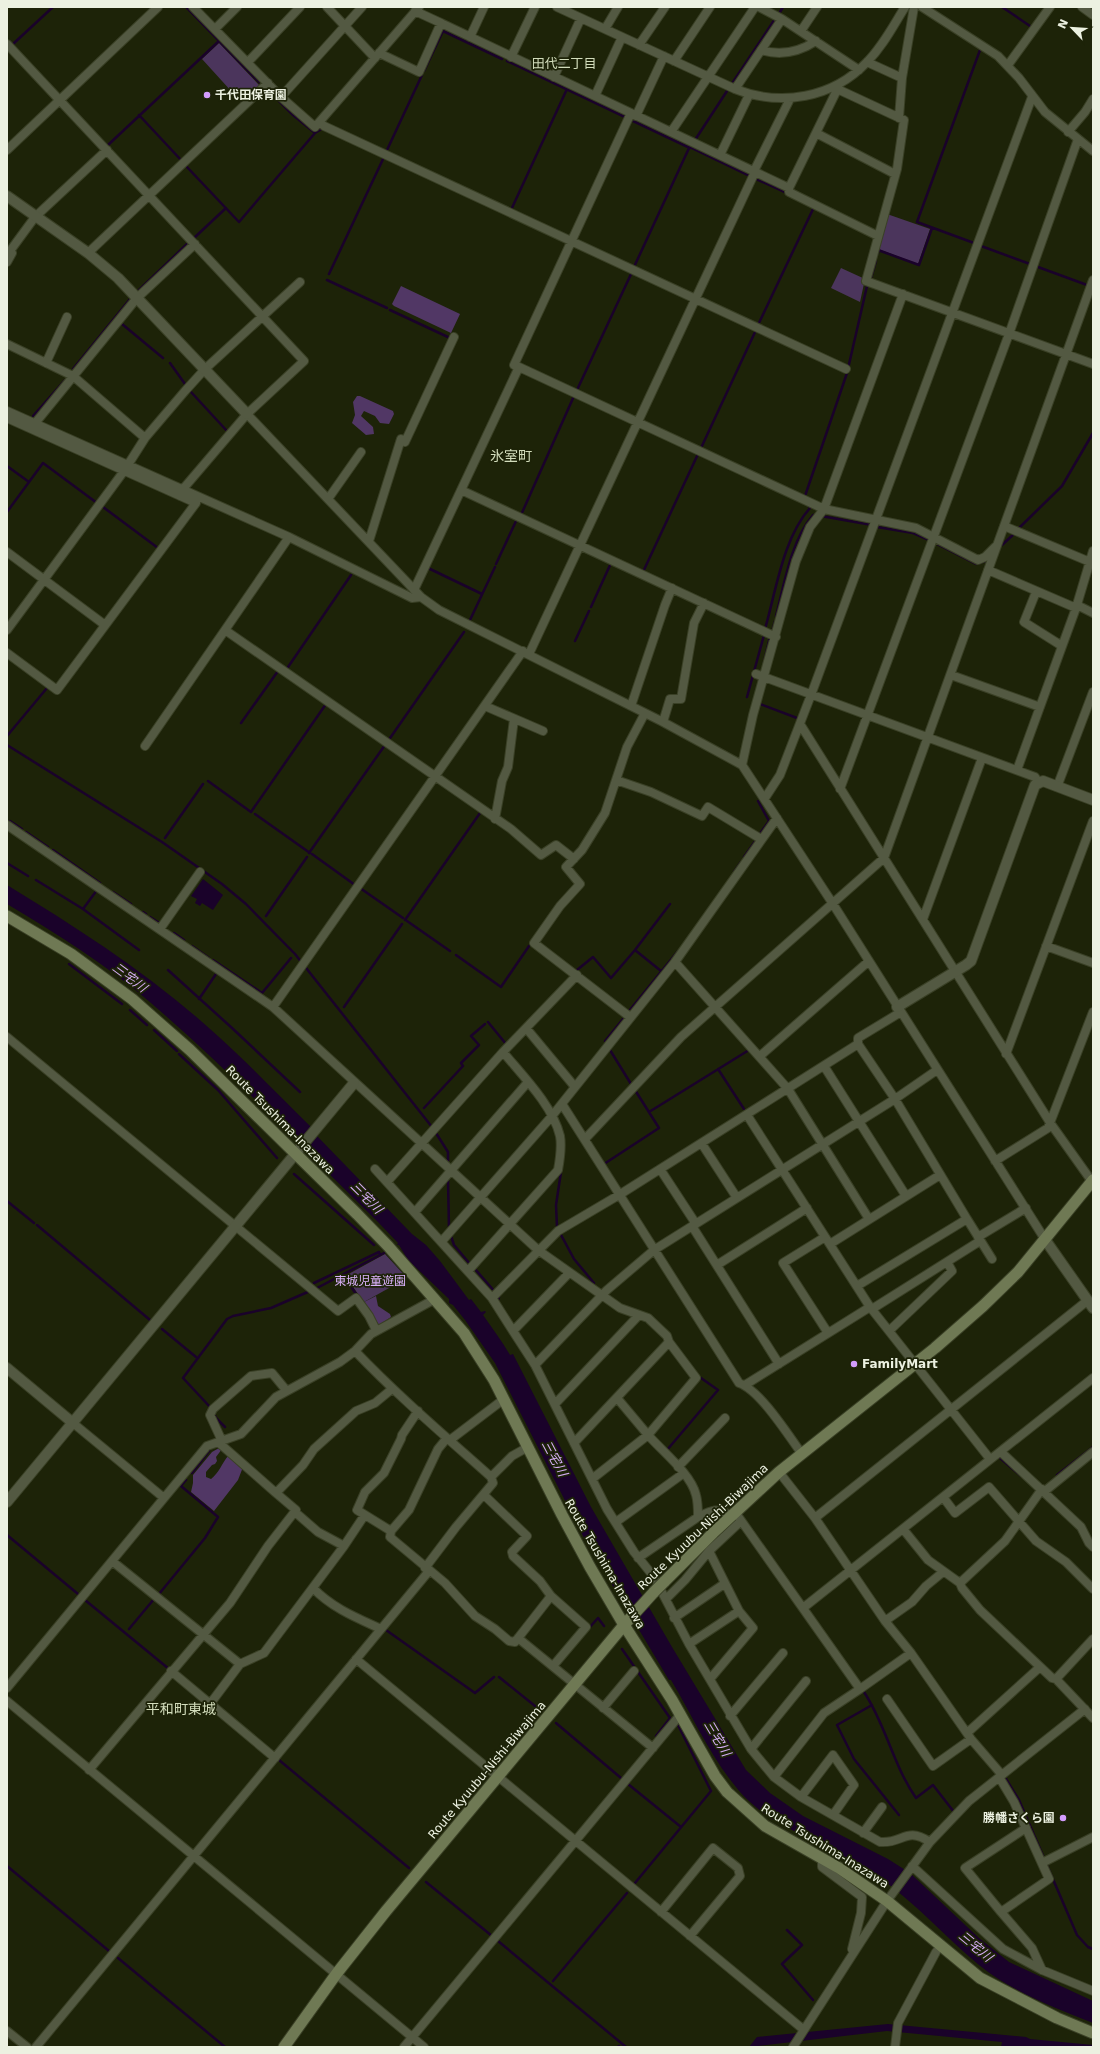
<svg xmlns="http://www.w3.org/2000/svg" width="1100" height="2054" font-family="'DejaVu Sans','Noto Sans JP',sans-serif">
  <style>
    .green { fill: #4b355c }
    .forest { fill: #513765 }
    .water { fill: #1a022a }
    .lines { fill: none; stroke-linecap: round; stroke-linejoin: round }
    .stream { stroke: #1a022a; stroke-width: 2.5 }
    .minor-casing { stroke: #3a4026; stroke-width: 10 }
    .tertiary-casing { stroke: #3a4026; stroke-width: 12 }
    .secondary-casing { stroke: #3a4026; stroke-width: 13 }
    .minor { stroke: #535942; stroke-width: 8 }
    .tertiary { stroke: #535942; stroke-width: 10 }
    .secondary { stroke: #6f7954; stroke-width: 11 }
    .secondary-bridge-casing { stroke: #3a4026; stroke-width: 13; stroke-linecap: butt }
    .secondary-bridge { stroke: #6f7954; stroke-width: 11 }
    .poi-dot { fill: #d39cfd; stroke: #1d2308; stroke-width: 1.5 }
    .labels { text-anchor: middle; stroke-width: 3.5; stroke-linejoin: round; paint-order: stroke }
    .poi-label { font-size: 12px; font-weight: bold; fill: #ecf1e1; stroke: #1d2308; text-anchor: start }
    .street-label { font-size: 12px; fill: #ecf1e1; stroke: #1d2308 }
    .park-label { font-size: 12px; fill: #dcb2fd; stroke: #1d2308 }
    .neighbourhood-label { font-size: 13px; fill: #d3ddbc; stroke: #1d2308 }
    .water-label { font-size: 13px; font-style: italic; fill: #d6adf7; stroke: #1d2308 }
    .quarter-label { font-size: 14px; fill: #d3ddbc; stroke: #1d2308 }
  </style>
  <rect width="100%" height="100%" fill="#1d2308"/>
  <path class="green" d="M219 43 260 86 242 103 202 59Z
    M887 214 930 229 918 264 878 249Z
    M841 268 865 279 860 302 831 288Z
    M385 1254 407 1278 364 1302 345 1276Z"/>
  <path class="forest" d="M401 286 460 314 451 333 394 306 392 304Z
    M357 396H360L393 411 394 414 389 424 380 423 375 416 364 411 361 416 373 427 374 434 366 435 352 423 355 415 353 402Z
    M376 1296 378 1306 390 1314 391 1317 379 1325 364 1302Z
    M219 1448 222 1449 216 1457 217 1461 215 1464 212 1465 206 1472V1477L211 1479C219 1473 222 1463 228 1456L243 1467 238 1480 214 1511 191 1492 193 1483V1475L212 1452Z"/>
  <path class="water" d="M203 879 223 895 213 910 202 903 200 906 195 903 197 899 191 896Z
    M7 885C81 930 155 978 219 1037 251 1066 280 1097 311 1127L317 1136 412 1234 426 1245 440 1261 469 1300 471 1299 481 1312 485 1311 486 1312 483 1315C492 1328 502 1341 510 1355L513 1354 591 1507 672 1647 746 1770 770 1793 803 1816 888 1859 910 1873 979 1938 1009 1962 1093 2001V2023C1055 2008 1011 1991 979 1965 945 1937 917 1904 880 1878L770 1818C758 1809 745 1799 736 1787 710 1756 692 1715 671 1680H669L583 1536 495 1363 465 1320 453 1305 449 1303V1299L408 1260 399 1245H397L398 1243C372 1215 344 1189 317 1162 264 1107 209 1053 151 1003 107 965 57 934 7 904Z
    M888 2024 1026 2037 1030 2039 1093 2045V2047H1001L1002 2042 887 2031 749 2047 757 2037Z"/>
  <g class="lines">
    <path class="stream" d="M186 7 259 82
      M1002 7 1030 26
      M780 12 783 7
      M13 44 53 7
      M507 61 625 117
      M424 71 443 31 502 59
      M733 82 775 19
      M269 91 293 115 315 133
      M139 115 181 160
      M631 120 690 148
      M695 140 727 91
      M108 145 219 41
      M690 147 750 176
      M387 150 422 75
      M186 166 239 222 315 133 323 128
      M754 178 787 193
      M511 210 567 89
      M194 238 226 208
      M974 243 917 222 980 50
      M981 246 1030 264
      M878 253V250L919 265 932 228
      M634 267 690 146
      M1038 267 1087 285
      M329 274 384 157
      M871 278 876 261
      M327 280 387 308
      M138 291 188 243
      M390 310 450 338V340
      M122 324 163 358
      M758 325 814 207
      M170 363 185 384
      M73 369 130 299
      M577 390 632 272
      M191 392 227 431
      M33 416 65 380
      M701 448 756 330
      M7 466 29 482 7 512
      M29 482 43 463 97 503
      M805 496 847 373 867 286
      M103 507 158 548
      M521 515 574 396
      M821 516 872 525
      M877 527 913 533 929 540
      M1018 529 1062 486 1093 433
      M935 543 976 564 989 560
      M1002 545 1015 533
      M496 564 517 519
      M428 568 482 594
      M643 572 698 454
      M591 607 611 563
      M776 616C784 585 791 540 813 515H816
      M470 620 495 567
      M764 628 765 629C776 591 783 538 810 508L808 505
      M772 632 775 621
      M575 641 589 611
      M764 662 770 637
      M286 670 351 575
      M747 697 764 635
      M760 704 797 718
      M241 723 278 671
      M7 736 47 688
      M388 741 464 632
      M7 745 162 842 222 884 246 904 295 954 432 1127
      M208 781 251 812 326 704
      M758 801 769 821 759 835
      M255 814 310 853
      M10 821 22 829
      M26 832 48 847
      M165 838 203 784
      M53 850 100 883
      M309 853 385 745
      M312 854 355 885
      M744 857 756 840
      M7 863 28 876
      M734 872 741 862
      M36 880 83 909 139 950
      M360 888 403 918
      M113 892 131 904
      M83 909 97 890
      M143 912 146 914
      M266 916 307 857
      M150 917 161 924
      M405 920 480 813
      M407 921 450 951
      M174 933 184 940
      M192 946 209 958
      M635 950 670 904
      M456 955 501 987 529 946
      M213 960 262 993 291 958
      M69 964 122 1004
      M168 970 232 1028 300 1092
      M577 970 593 957 611 978 635 950 661 971
      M199 999 216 974
      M344 1007 402 924
      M130 1010 147 1025
      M629 1011 678 951
      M488 1022 506 1044 508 1042
      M154 1030 177 1051
      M605 1041 623 1019
      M610 1050 631 1084
      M179 1054 218 1090 277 1158
      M718 1069 744 1109
      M424 1108 463 1066 461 1063 479 1045 471 1036 485 1024
      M649 1112 749 1050
      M436 1133 448 1152V1161
      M604 1164 659 1128 635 1090
      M294 1174 374 1245
      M448 1180 449 1228
      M7 1201 34 1223
      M37 1225 150 1320
      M557 1227 556 1205 561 1172
      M560 1233 574 1259 594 1283
      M451 1236 454 1245 470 1264
      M475 1269 495 1292
      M344 1276 356 1294
      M314 1283 379 1252 380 1255
      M317 1288 384 1253
      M498 1300 499 1297
      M162 1329 196 1357
      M210 1407 183 1378 227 1319 233 1316 271 1308 310 1291
      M214 1414 216 1418 225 1427
      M667 1450 718 1390 701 1378
      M1000 1458 1021 1476
      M192 1473 209 1451
      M1057 1475 1093 1447
      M7 1535 78 1594
      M159 1594 205 1538 218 1517 181 1486 186 1480
      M85 1600 169 1669
      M589 1628 598 1618 604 1626
      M129 1629 154 1599
      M386 1630 475 1693 494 1677
      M622 1649 670 1718 656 1736
      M499 1677 540 1710
      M864 1692C886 1725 893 1765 916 1798L933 1785 954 1812
      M872 1705 837 1725 854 1759 899 1815
      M556 1723 621 1778
      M279 1760 409 1868
      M1006 1779 1019 1800 1077 1935 1088 1947 1093 1949
      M628 1784 681 1827
      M7 1866 109 1951
      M426 1882 492 1936
      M635 1883 711 1791 678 1725
      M787 1930 802 1945 782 1964 813 2000
      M498 1941 626 2047
      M118 1958 225 2047
      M553 1981 627 1893
      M618 2047 619 2046"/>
    <g class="minor-casing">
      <path id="minor" d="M193 7 281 97 315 127 419 7
        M327 7 375 58
        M557 7 735 89C781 107 833 98 867 62 883 46 893 26 905 7
        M759 7 782 19 859 70
        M922 7 998 56 1019 78 1045 112 1093 151
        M1082 7 1093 15
        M415 11 441 23
        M215 29 237 7
        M605 29 618 7
        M801 31 817 7
        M470 37 484 7
        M7 44 304 361 247 414 183 489 180 496
        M639 45 665 7
        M761 50C780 56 799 52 816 41
        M379 53 419 72 441 23 789 188 837 90
        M511 57 535 7
        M674 61 710 7
        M248 62 300 7
        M867 62 902 78
        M1008 65 1050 7
        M554 77 581 18
        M833 87 904 120 897 169 866 281 1093 364
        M735 89 782 19
        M595 96 622 37
        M281 97 362 7
        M636 116 664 56
        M899 118 902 78 914 7
        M320 122 324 126 846 369
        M671 132 755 7
        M1068 132 1085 112 1093 99
        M816 133 895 174
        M7 150 158 7
        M720 155 749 95
        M754 171 790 99
        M789 188V192L878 236
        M88 253 268 83
        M7 262 12 253 10 251 35 217 107 150
        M903 294 824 509 916 528 978 560 985 557 995 547
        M7 344 73 376 145 438
        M46 363 67 317
        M514 365 631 113
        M7 411 289 537 412 598 421 597
        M247 414 421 597 439 610 663 722 742 765 833 904 1046 1241
        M7 418 196 503 57 690 7 653
        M32 427 137 298 195 244
        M461 490 776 637
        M328 499 361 452
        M1004 526 1090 562
        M289 537 225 630 511 829 541 855 556 845 574 859
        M369 541 401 439 405 442 454 337
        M7 552 105 625
        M988 570 1076 608
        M414 590 519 367 824 509 810 527 796 561 753 715 742 765
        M1036 592 1024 622 1062 646
        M1077 605 1093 613
        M7 630 124 471 145 438 185 391 205 369 300 282
        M529 654 755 172
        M756 674 1035 777 1039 783
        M951 675 1040 707
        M485 706 543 731
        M631 706 665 605 672 588
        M663 722 670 699H681L694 623 704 603
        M800 724 1051 1124 1093 1183
        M145 746 225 630
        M1017 770 1076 608 1093 551
        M616 780 651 792 702 816 708 807 761 839
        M1057 787 1093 692
        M840 789 1009 334 1078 139
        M765 798 780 775 811 695 1032 97
        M495 819 502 781 508 767 514 719
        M7 825 273 1007 538 1250 620 1308 648 1318 667 1336 669 1342 696 1378 648 1435C663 1452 691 1474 696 1495 698 1502 698 1510 698 1517L638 1558
        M923 919 982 758
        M160 929 200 872
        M1046 946 1093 963
        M675 962 788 1089 869 1219
        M273 1007 523 651
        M630 1017 534 943 560 906 580 884 566 867 582 850 605 813 627 747 645 713
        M526 1028 575 1087
        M7 1037 338 1311 356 1298 369 1316 376 1330
        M858 1044 895 1099 967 1219
        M1006 1054 1093 821
        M760 1056 869 961
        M824 1066 906 1196
        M562 1104 739 1383C760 1390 788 1435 802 1454
        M747 1115 870 1307 990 1459
        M585 1139 681 1037 884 858 1093 280
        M702 1144 737 1198
        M995 1161 1048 1128 1093 1012
        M375 1169 492 1298 513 1331 535 1365 607 1509 634 1552 654 1577 689 1644 751 1749 774 1777 801 1797 880 1842C904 1844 905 1826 930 1842
        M660 1169 696 1224
        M387 1182 503 1052 577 975
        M415 1212 528 1082
        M692 1226 779 1364
        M825 1237 783 1263 828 1333
        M978 1237 1026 1208
        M442 1241 552 1116 675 962 777 818
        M830 1244 940 1175
        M717 1265 807 1208
        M468 1271 558 1170C560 1159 562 1147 560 1136 553 1106 522 1075 503 1052
        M857 1286 967 1219 992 1259
        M492 1298 558 1231 619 1195 858 1044V1038L901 1012
        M872 1309 980 1241
        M513 1331 569 1273
        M889 1331 952 1271 947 1262
        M355 1351C398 1396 445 1436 491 1477L493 1483 456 1527 425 1568
        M535 1365 607 1290 654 1250 895 1099 937 1070
        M745 1385 870 1307
        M555 1404 639 1315
        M418 1411 402 1435 401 1439 384 1473 365 1492 357 1510 391 1531 390 1537 445 1583 475 1616 495 1629 509 1641 515 1642 551 1596
        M73 1423 164 1498
        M450 1440 504 1399
        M222 1441 210 1415 213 1409 251 1376 272 1373 286 1390
        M218 1442 276 1493
        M574 1443 669 1342
        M1001 1452 1081 1527 1089 1543 1093 1547
        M678 1467 725 1418
        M779 1472 815 1518 885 1621 911 1653 971 1739 1002 1775
        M491 1477 512 1456 528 1447
        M592 1479 648 1435 617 1398
        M1045 1491 1093 1452
        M484 1495 527 1536 512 1552 513 1556 540 1581 551 1596 586 1627 553 1666
        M943 1497 955 1513 989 1487 1036 1541 1066 1562 1093 1589
        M295 1512 318 1532 344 1546
        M735 1512 860 1689 911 1653
        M698 1517C712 1510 718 1507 731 1516
        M815 1518 1087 1301
        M616 1522 684 1473
        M903 1529 928 1560 960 1583 962 1588 980 1610 1052 1678 1056 1679 1093 1718
        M391 1531 409 1510 438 1449 447 1438
        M112 1561 240 1664 264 1653 344 1546 364 1516
        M960 1583 1005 1541 1042 1489
        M313 1588C332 1608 357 1618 381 1629
        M666 1599 685 1580 709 1551
        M803 1608 1093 1378
        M674 1618 724 1584
        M885 1621 912 1602 926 1586 943 1572
        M518 1638 653 1748
        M689 1644 739 1611 709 1551 741 1521
        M356 1659 804 2030
        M171 1671 275 1758
        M710 1679 753 1628 739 1611
        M1056 1679 1093 1639
        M7 1688 207 1446 241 1434 276 1397 340 1362 355 1351 371 1334 435 1299
        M887 1699 933 1766 971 1739
        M7 1701 424 2047
        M210 1704 240 1664
        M603 1708 634 1671
        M730 1716 783 1653
        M967 1733 1040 1667
        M751 1749 806 1681
        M89 1770 230 1603 268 1546 296 1510 276 1493 303 1465 314 1449 356 1411 375 1403 392 1389
        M774 1777 824 1713 860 1689
        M999 1777 1014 1802 1049 1879 1001 1912 1032 1948 1042 1970
        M801 1797 833 1755 854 1785 833 1815
        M863 1833 882 1807
        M822 1858V1867L862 1897 861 1913 852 1949
        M1042 1863 1093 1837
        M912 1866 1003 1949 1042 1970 1093 1991
        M661 1912 713 1848 738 1868 740 1876 690 1936
        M1001 1912 965 1868 1026 1828
        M7 2031 27 2047
        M36 2047 429 1571
        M404 2047 680 1715
        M793 2047 887 1901 930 1842 969 1801 1085 1709
        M895 2047 898 2023 936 1952"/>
    </g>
    <g class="tertiary-casing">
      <path id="tertiary" d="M7 196 88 253 118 278 247 414
        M897 1007 966 965 971 961 1035 785 1043 781 1093 800
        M1046 1241 1093 1308
        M7 1368 73 1423
        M7 1502 354 1083"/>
    </g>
    <g class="secondary-casing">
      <path id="secondary" d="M7 916 71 954 132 999 190 1050 357 1214 388 1246 464 1333 494 1380 562 1515 590 1567 624 1625 672 1700 715 1776 727 1792 765 1826 839 1868 887 1901 980 1978 1057 2018 1093 2033
        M664 1582 713 1533 779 1472 935 1348 983 1306 1018 1272 1093 1180
        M284 2047 337 1973 386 1911 624 1625 654 1592"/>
    </g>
    <use href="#minor" class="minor"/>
    <use href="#tertiary" class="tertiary"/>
    <use href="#secondary" class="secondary"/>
    <g class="secondary-bridge-casing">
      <path id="secondary-bridge" d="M654 1592 664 1582"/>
    </g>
    <use href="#secondary-bridge" class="secondary-bridge"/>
  </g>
  <g class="poi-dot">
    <circle cx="207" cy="95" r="4"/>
    <circle cx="854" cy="1364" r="4"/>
    <circle cx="1063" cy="1818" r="4"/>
  </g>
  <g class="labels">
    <g class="poi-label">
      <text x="215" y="99">千代田保育園</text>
      <text x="862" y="1368">FamilyMart</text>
      <text x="1055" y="1822" text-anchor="end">勝幡さくら園</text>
    </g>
    <g class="street-label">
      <text transform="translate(280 1120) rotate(45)" y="4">Route Tsushima-Inazawa</text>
      <text transform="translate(703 1527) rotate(-44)" y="4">Route Kyuubu-Nishi-Biwajima</text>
      <text transform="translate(605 1564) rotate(60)" y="4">Route Tsushima-Inazawa</text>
      <text transform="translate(487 1770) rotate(-50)" y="4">Route Kyuubu-Nishi-Biwajima</text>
      <text transform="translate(825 1846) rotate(32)" y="4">Route Tsushima-Inazawa</text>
    </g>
    <g class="park-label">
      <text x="370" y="1285">東城児童遊園</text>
    </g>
    <g class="neighbourhood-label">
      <text x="564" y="68">田代二丁目</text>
    </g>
    <g class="water-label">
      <text transform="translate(130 977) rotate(37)" y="5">三宅川</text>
      <text transform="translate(367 1197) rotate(45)" y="5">三宅川</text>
      <text transform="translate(555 1458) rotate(62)" y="5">三宅川</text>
      <text transform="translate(718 1738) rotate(59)" y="5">三宅川</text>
      <text transform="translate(976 1946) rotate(40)" y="5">三宅川</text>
    </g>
    <g class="quarter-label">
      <text x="511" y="461">氷室町</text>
      <text x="181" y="1714">平和町東城</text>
    </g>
  </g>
  <rect width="1100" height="2054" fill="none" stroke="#ecf1e1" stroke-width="16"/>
  <g transform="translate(1072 28) rotate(295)" stroke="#1d2308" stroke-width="3" paint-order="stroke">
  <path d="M0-3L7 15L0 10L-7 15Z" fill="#ecf1e1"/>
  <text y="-6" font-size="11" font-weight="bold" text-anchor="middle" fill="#ecf1e1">N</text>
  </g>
</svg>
